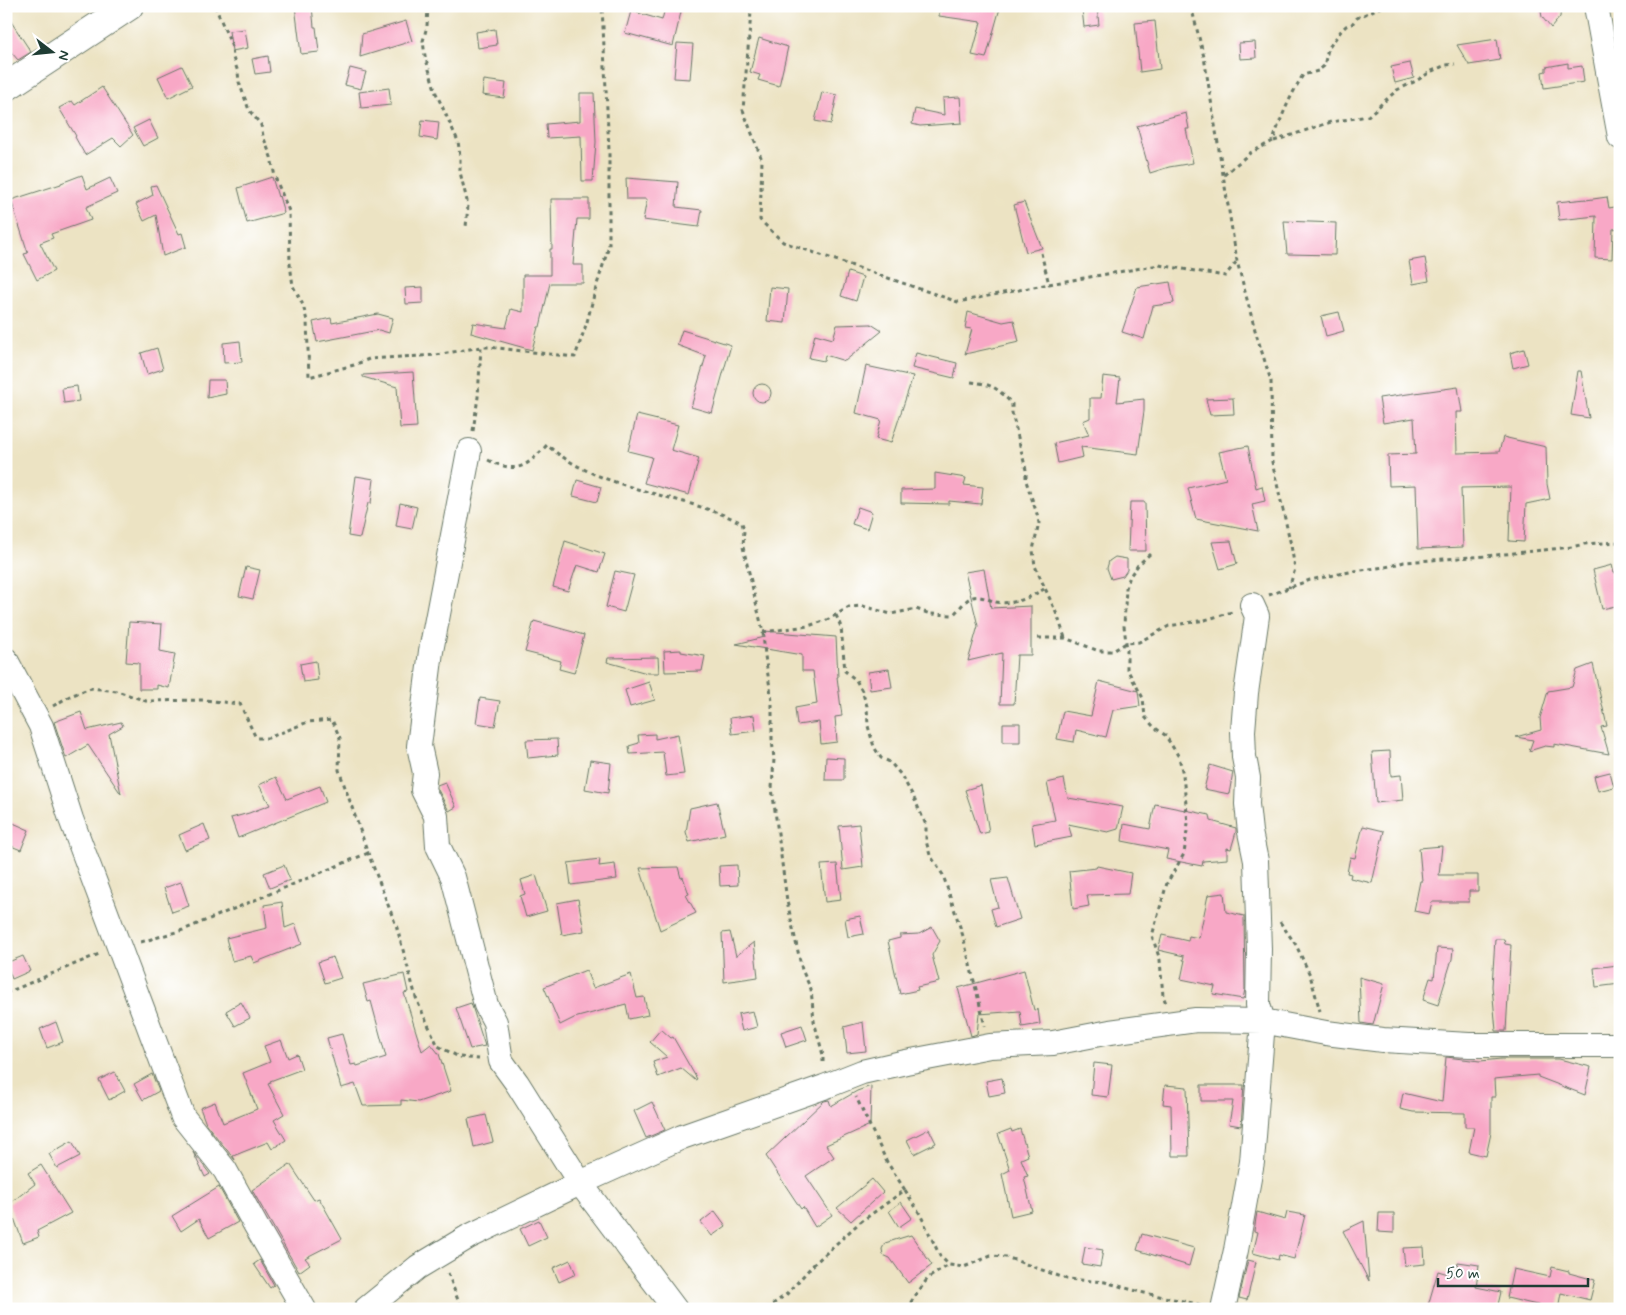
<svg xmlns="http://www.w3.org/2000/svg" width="1626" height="1315" font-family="Mynerve,sans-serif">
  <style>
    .building { fill: #f8a8c6 }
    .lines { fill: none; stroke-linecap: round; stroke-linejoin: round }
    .street-casing { stroke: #677766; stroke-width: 26 }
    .secondary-casing { stroke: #677766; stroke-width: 30 }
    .path { stroke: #677766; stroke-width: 3; stroke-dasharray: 4 4; stroke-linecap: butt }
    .street { stroke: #fff; stroke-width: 24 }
    .secondary { stroke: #fff; stroke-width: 28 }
  </style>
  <rect width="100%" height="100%" fill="#fff"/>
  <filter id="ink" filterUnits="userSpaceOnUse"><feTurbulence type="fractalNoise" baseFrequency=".02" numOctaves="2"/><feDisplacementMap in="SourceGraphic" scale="10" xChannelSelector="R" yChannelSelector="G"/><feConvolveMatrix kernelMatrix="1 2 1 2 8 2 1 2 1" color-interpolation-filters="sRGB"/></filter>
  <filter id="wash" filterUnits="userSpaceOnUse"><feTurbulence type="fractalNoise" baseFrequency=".0096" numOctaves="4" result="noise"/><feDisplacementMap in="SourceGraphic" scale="20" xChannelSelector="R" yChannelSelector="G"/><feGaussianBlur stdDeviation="1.12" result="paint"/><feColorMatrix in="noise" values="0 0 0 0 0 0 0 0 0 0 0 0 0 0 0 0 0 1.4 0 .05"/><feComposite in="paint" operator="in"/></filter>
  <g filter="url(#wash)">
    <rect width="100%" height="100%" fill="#ece3c3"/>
    <g id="blocks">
      <path class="building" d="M295 6H312L314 27H316L319 52 301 54Z
        M940 6 1000 8 986 58 972 55 981 22 939 16Z
        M1540 6H1561L1560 17 1551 28 1542 17Z
        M1097 7 1099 25 1084 27 1082 9Z
        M665 8 681 12 673 46 625 33 631 11 662 20Z
        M6 14 31 52 18 60 6 46Z
        M406 21 412 41 360 57 362 34Z
        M1155 21 1160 69 1140 72 1135 23Z
        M245 29 248 48 232 51 229 31Z
        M495 29 497 45 478 48 476 32Z
        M759 38 788 47 779 86 758 80 760 75 750 72Z
        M1497 39 1500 60 1469 65 1457 45Z
        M1255 42 1256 58 1240 59 1239 43Z
        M677 43 693 44 690 79 674 78Z
        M268 56 270 72 255 74 252 59Z
        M1410 63 1414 78 1395 83 1391 67Z
        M1568 63V68L1582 66 1584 82 1544 88 1542 72 1546 71V67Z
        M182 66 192 86 168 98 158 77Z
        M350 68 366 72 361 89 345 85Z
        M484 80 506 83 504 98 482 95Z
        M102 87 133 135 121 146 113 138 85 155 75 137 76 136 59 108 72 101 75 105Z
        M389 88 391 105 361 108 359 92Z
        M822 92 837 95 831 124 815 121Z
        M580 93H594L596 142 593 181H582L581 136 547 138 546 124 580 121Z
        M960 97 962 123 920 126 912 124 915 109 944 115 943 98Z
        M1186 113 1189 129H1186L1193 163 1169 167 1150 173 1137 126Z
        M149 120 158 138 143 146 133 128Z
        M422 120 439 122 437 140 420 137Z
        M82 175 87 189 110 178 117 193 86 207 91 220 51 234 53 238 40 243 54 271 37 280 24 254 28 253 11 200 61 184V183Z
        M272 177 278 197 279 196 284 213 247 223 238 188Z
        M626 178 678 182 676 207 702 210 699 227 643 220 647 199H627Z
        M156 185 179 234 182 233 186 247 163 256 156 215 144 221 136 204 153 195 151 186Z
        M1607 197 1609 208 1620 206V228L1613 229 1612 259 1595 258 1596 216 1559 220 1557 202 1586 199V200Z
        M551 199H589V219H577L573 265H583V283H550L540 327H538L532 350 471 333 473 323 506 328 511 309 523 312V275H550V249H552Z
        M1024 202 1042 248 1026 252 1014 205Z
        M1284 221 1336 223 1335 255 1287 254Z
        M1425 258 1429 281 1413 284 1409 261Z
        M848 272 863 277 856 301 841 296Z
        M1170 282 1174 303 1153 306 1144 339 1122 332 1137 287Z
        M423 287V303L406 304 405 288Z
        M770 287 788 289 785 323 767 321Z
        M968 312 1003 322 1014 320 1019 342 965 354 972 329 965 328Z
        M1339 312 1344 331 1326 336 1321 316Z
        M378 314 393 318 389 333 379 330 317 342 313 322 331 318 332 323Z
        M871 324 882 331 845 361 825 355 824 361 809 358 815 334 833 339 837 325Z
        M682 330 731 345 712 413 691 407 706 356 677 345Z
        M240 341 242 362 224 363 223 343Z
        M157 348 163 369 147 374 141 353Z
        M1524 349 1528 364 1513 368 1510 353Z
        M916 353 957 363 954 378 912 368Z
        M866 366 913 376 891 443 876 439 881 420 856 413Z
        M1578 371H1581L1589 418 1571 415Z
        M413 372 417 427 400 428 397 387 363 377V375Z
        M1103 376 1120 378 1117 402 1144 399V411L1138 454 1081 447 1083 457 1058 463 1054 443 1089 435 1083 421 1090 418V398H1101Z
        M208 380H225L226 394 207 398Z
        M753 393a9 9 0 1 1 18 0a9 9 0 1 1-18 0Z
        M77 386 79 401 64 403 62 388Z
        M1458 387 1462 412H1456L1457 453 1499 452 1503 437 1546 447 1547 484 1550 499 1526 504 1524 542 1509 541 1511 487 1461 488 1463 547 1418 549 1416 485 1389 486 1388 455 1416 454 1414 418 1383 423 1379 398Z
        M1233 398 1234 414 1210 415 1206 399Z
        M637 415 678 425 671 450 699 458 689 495 644 483 652 457 628 451Z
        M1248 446 1256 488 1262 486 1265 501 1252 504 1258 531 1196 519 1188 488 1226 479 1219 452Z
        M935 473 966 478 964 485 983 487 981 504 949 501V504L901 503V490L935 489Z
        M356 476 374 479 371 503H368L360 538 348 536Z
        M577 480 601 487 597 502 573 496Z
        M1130 502H1145L1146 551H1128Z
        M400 503 417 507 412 529 396 526Z
        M858 507 872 512 867 529 852 524Z
        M565 541 605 554 599 572 577 565 568 591 553 587Z
        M1231 541 1237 564 1220 569 1212 542Z
        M1115 557 1127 559V570L1123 576 1111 579 1107 568 1109 561Z
        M1612 565 1614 573 1620 570V605L1602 609 1593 570Z
        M246 567 260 570 253 599 239 596Z
        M984 569 991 608 1031 606V655H1017L1014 704H1000L1002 653 968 661 978 626 965 572Z
        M615 571 634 575 624 612 606 607Z
        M534 621 584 635 574 673 559 669 561 661 525 652Z
        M129 622 162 624 160 651 175 654 169 688 157 685V689H139V663L126 662Z
        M764 631 836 637 838 677H837L842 716 835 717 837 742 821 744 819 722 797 725 795 708 817 704 813 671H802V655L736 644 765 637Z
        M681 650V652L705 656 702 671 665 672 664 651Z
        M658 657 659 673H647L607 662 608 658Z
        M316 661 318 680 303 682 300 664Z
        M1593 664 1607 726 1601 727 1609 754 1554 744V747L1545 746 1529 751 1533 740 1516 737 1541 730 1540 718 1548 691 1572 687 1577 670Z
        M889 669 892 687 870 690 868 672Z
        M1099 681 1138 691 1140 706 1113 710 1106 737 1076 730 1074 742 1057 739 1063 711 1091 716Z
        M649 682 655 700 630 707 625 690Z
        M480 698 500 701 495 726 476 723Z
        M81 712 87 730 121 722 123 726 109 734 121 794 88 745 66 758 54 722Z
        M754 715 756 731 732 734 730 718Z
        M1003 723H1020V742H1003Z
        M655 734V739L678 734 684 774 666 776 663 752 630 754 629 746 639 743 638 735Z
        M557 739 558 755 528 758 526 740Z
        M1390 751 1391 776 1401 775 1403 800 1376 803 1372 752Z
        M826 757 844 758V780H825Z
        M590 760 611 763 608 793 585 789Z
        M1210 765 1233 772 1229 794 1204 789Z
        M1610 772 1614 787 1598 791 1594 776Z
        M276 777 287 799 320 786 326 802 238 838 231 818 249 813 270 805 259 785Z
        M1064 779 1068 798 1123 807 1118 829 1108 832 1068 824 1072 837 1035 844 1032 824 1055 820 1047 783Z
        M445 782 456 807 449 811 437 788V785Z
        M981 785 989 832 980 834 965 790Z
        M717 802 725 834 689 842 686 832 690 808Z
        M1155 804 1210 815 1211 821 1236 828V832L1231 849 1227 848V859L1203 861 1202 866 1166 859 1168 850 1122 841 1124 824 1150 829Z
        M11 822 29 830 21 850 6 844V833Z
        M204 824 210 840 185 850 179 835Z
        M859 824 863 867 843 870 839 826Z
        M1363 826 1384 831 1372 883 1350 878 1351 874 1347 873 1350 857 1355 858Z
        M1442 846 1439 875H1478V891H1469V902H1432L1429 914 1414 911 1420 881H1422L1419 848Z
        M600 859 599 866 615 864 617 879 571 885 568 863Z
        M837 864 841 900 825 902 821 865Z
        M284 865 290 880 270 888 264 873Z
        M737 865 738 885 720 886 719 866Z
        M1097 866 1131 873 1128 894 1087 895 1089 906 1073 909 1069 871 1096 868Z
        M678 867 681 878 683 877 689 894 686 895 696 913 660 930 640 868Z
        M536 875 547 911 526 917 520 896 525 894 521 880Z
        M1008 878 1020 919 996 927 991 909 998 907 991 880Z
        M181 882 189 906 172 912 164 888Z
        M1224 893 1226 912 1244 916 1245 989 1243 999 1213 994 1215 986 1181 979 1185 960H1183L1184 956 1158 950 1162 935 1188 941 1189 936 1199 938 1208 895Z
        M578 899 584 931 562 935 557 903Z
        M282 902 285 928 295 924 302 944 254 963 251 956 232 961 226 938 267 928 264 905Z
        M860 916 864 934 848 937 845 919Z
        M932 927 940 941 932 955 939 982 917 987 918 990 900 994 888 941 900 938V935L919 934Z
        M730 932 736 956 754 942 758 977 724 982 722 933Z
        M1495 939H1504L1505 944 1511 945 1506 1031H1496L1492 986Z
        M1437 948 1453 949 1452 959 1438 1005 1423 1000 1430 978 1434 979Z
        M23 956 30 971 12 979 6 963Z
        M333 957 341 978 325 983 318 962Z
        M1618 965 1620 984 1596 987 1594 968Z
        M586 970 593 988 631 974 637 998 644 997 648 1015 629 1019 626 1004 574 1018 560 1025 544 987Z
        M1024 970 1034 1010 1038 1009 1040 1024 1022 1027 1020 1011 979 1014 977 1034 971 1036 958 988Z
        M404 974 408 992 404 993 422 1051 431 1044 439 1054 451 1091 418 1102 401 1100V1105L363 1106 355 1084 341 1088 327 1038 342 1034 351 1065 356 1064 357 1066 386 1057 371 1001 368 1002 363 984Z
        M1359 977 1384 984 1373 1025 1361 1023Z
        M241 1002 250 1018 235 1026 226 1011Z
        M471 1003 485 1046 470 1049 456 1008Z
        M753 1011 757 1027 742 1031 738 1014Z
        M56 1022 63 1042 47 1048 40 1029Z
        M863 1022 866 1051 847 1053 844 1027Z
        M802 1025 807 1040 786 1047 781 1032Z
        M661 1029 671 1038 673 1037 697 1079 695 1080 681 1068 658 1077 653 1062 667 1057 650 1042Z
        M281 1040 288 1058 297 1054 302 1069 270 1081 271 1083 268 1084 284 1114 274 1120 286 1140 272 1149 268 1142 233 1156 235 1160 206 1124 200 1108 215 1102 223 1123 257 1109 243 1073 270 1062 264 1046Z
        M1446 1057 1480 1061 1501 1059H1559L1591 1067 1585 1095 1538 1077V1075L1494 1079 1495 1097H1491V1133L1486 1156 1469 1152 1474 1127H1465V1113L1413 1112 1400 1109 1403 1093 1442 1102Z
        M1094 1063 1112 1065 1108 1097 1091 1095Z
        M115 1072 125 1091 109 1100 99 1080Z
        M152 1074 159 1091 143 1100 134 1084Z
        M1002 1078 1005 1093 989 1096 986 1081Z
        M1165 1085 1187 1087 1189 1156H1172L1171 1105 1163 1104Z
        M1201 1085H1244L1241 1126 1229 1124 1233 1101H1201Z
        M871 1086 870 1125 826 1145 834 1157 806 1176 832 1215 815 1227 803 1207 801 1209 766 1156 824 1101 829 1100 831 1106 857 1091Z
        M652 1102 665 1130 646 1138 634 1111Z
        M486 1115 493 1142 474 1147 468 1119Z
        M929 1129 936 1143 914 1154 907 1140Z
        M1011 1129 1012 1132 1020 1129 1028 1156 1021 1159 1028 1176 1024 1177 1032 1211 1011 1216 1002 1174 1010 1170 998 1134Z
        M72 1141 80 1156 57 1168 49 1154Z
        M193 1152 210 1174 205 1177Z
        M290 1164 314 1200 319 1198 342 1239 305 1258 310 1264 299 1272 252 1190Z
        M41 1165 71 1213 37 1231 39 1237 23 1243 9 1204 35 1184 28 1173Z
        M872 1179 883 1192 851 1221 837 1208Z
        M219 1187 238 1222 209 1238 199 1219 181 1231 172 1216Z
        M901 1202 912 1218 899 1227 889 1211Z
        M715 1211 726 1226 712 1236 701 1222Z
        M1257 1212 1285 1220 1287 1212 1305 1215 1294 1259 1279 1255 1278 1260 1253 1253 1258 1232 1254 1231Z
        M1379 1213H1394V1233L1378 1232Z
        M539 1220 547 1237 528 1246 520 1229Z
        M1364 1221 1369 1281 1343 1231Z
        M1142 1234 1194 1248 1189 1266 1137 1250Z
        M911 1235 932 1265 908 1283 890 1258 883 1255 882 1249 885 1243Z
        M1085 1247 1103 1250 1100 1267 1082 1264Z
        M1424 1247 1425 1264 1405 1266 1403 1248Z
        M260 1260 274 1285 270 1288 254 1264Z
        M570 1260 576 1274 559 1282 553 1268Z
        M1248 1260 1256 1262 1247 1300 1239 1298Z
        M1458 1262 1479 1265 1476 1287 1501 1292 1497 1309H1427L1438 1271 1455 1276Z
        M1552 1267 1569 1271V1273L1595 1280 1590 1300 1561 1293 1558 1309H1554L1507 1298 1513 1269 1550 1277Z"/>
    </g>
  </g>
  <g filter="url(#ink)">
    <use href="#blocks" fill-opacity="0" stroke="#677766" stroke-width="1"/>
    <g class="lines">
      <g class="street-casing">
        <path id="street" d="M1596 6 1620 137
          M469 451 431 651 419 746 425 773 423 790 436 816 438 846 453 877 486 1005 495 1022 501 1061 517 1083 580 1183 675 1309
          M6 660 41 726 71 819 183 1117 225 1170 256 1226 304 1309
          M366 1309 418 1267 468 1237 580 1183 682 1137 824 1087 862 1072 906 1062 990 1046 1053 1043 1110 1032 1196 1020 1263 1021 1326 1033 1383 1040 1469 1045H1620
          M1223 1309 1236 1250 1252 1162 1263 1021 1258 1005 1259 949 1256 861 1250 832 1247 804 1248 778 1244 757 1243 731 1246 693 1257 616 1252 605"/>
      </g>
      <g class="secondary-casing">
        <path id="secondary" d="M6 87 129 6"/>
      </g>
      <path class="path" d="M215 6 232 47 233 58 238 72 239 82 249 110 261 125 263 136 271 157 275 177 289 211 290 264 293 286 303 305 307 321 309 377 354 365 369 359 436 355 481 347
        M428 6 427 26 423 41 425 56 436 93 458 141 460 156V172L468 205 466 227
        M753 6 751 12 743 110 762 160 760 220 783 242 958 302 1049 284
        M1191 6 1204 57 1237 261 1255 330 1271 381 1272 462 1291 545 1295 569 1289 588
        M1274 141 1331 122 1368 116 1397 90 1416 81 1432 71 1446 65 1455 64
        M1224 175 1250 153 1273 141C1281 117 1290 96 1303 75L1318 71 1324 66 1328 49 1341 31 1346 26 1352 24 1357 18 1383 6
        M1041 253 1049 284 1159 265 1225 276 1237 261
        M971 382C992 384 998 388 1012 404V413L1026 470V481L1037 514 1039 523 1033 550 1035 566 1058 617 1065 638
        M473 431 478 397 481 347H489L575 357 587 322 595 291 609 246V151L602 6
        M488 460C518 474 525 468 547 445 601 492 678 492 742 523L744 530 743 547 763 632 765 656 772 701V739L774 759 772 788 787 901 802 970 811 989 814 1021 823 1055V1064
        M1150 554 1138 565 1130 576 1126 588 1124 626 1127 650V669L1143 698 1145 717 1154 727 1165 735 1179 757 1183 775 1188 823 1184 854 1167 883 1152 936 1160 960 1163 996 1166 1003
        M1269 595 1310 580 1354 571 1386 567 1404 562 1486 556 1572 547 1584 544 1620 542
        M836 615 841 627 845 671 856 680 862 691 867 706 868 726 874 747 881 758 890 762 901 775 913 796 926 825V841L930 855 943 875 963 936 985 1026
        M763 632 808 626 827 620 849 607 863 606 891 614 916 609 930 614 953 615C960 609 965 599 973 597 980 595 989 600 996 602 1014 605 1029 598 1044 589
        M1038 638H1065L1099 651H1113L1126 643 1139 642 1169 626 1205 620 1232 612
        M53 706 70 696 91 688 117 691 146 701 204 700 240 704 256 738H268L308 722 332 720 340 738 339 770 368 853 397 928 417 1001 438 1046 459 1057 479 1059
        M1280 922 1296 945 1310 975 1320 1011
        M141 942 183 930 368 853
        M6 993 99 954
        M905 1190 920 1214 940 1256 949 1265 964 1267 991 1256 1006 1257 1067 1279 1105 1282 1140 1292 1202 1305
        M448 1273 459 1303 464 1309
        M766 1309 787 1294 812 1266 859 1223 905 1190 887 1162 856 1097
        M906 1309 928 1278 949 1265"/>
      <use href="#street" class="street"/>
      <use href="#secondary" class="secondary"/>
    </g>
  </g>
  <rect width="1626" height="1315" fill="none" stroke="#fff" stroke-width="25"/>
  <g transform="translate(52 52) rotate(106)" stroke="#ffffff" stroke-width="4" paint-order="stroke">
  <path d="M0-4L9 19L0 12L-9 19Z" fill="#1f3d34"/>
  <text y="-8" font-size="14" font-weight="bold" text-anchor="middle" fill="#1f3d34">N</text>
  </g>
  <path d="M1438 1278v8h150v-8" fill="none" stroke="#1f3d34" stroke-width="2.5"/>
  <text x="1446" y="1278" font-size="15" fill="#1f3d34" stroke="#ffffff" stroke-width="4" paint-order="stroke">50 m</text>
</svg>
